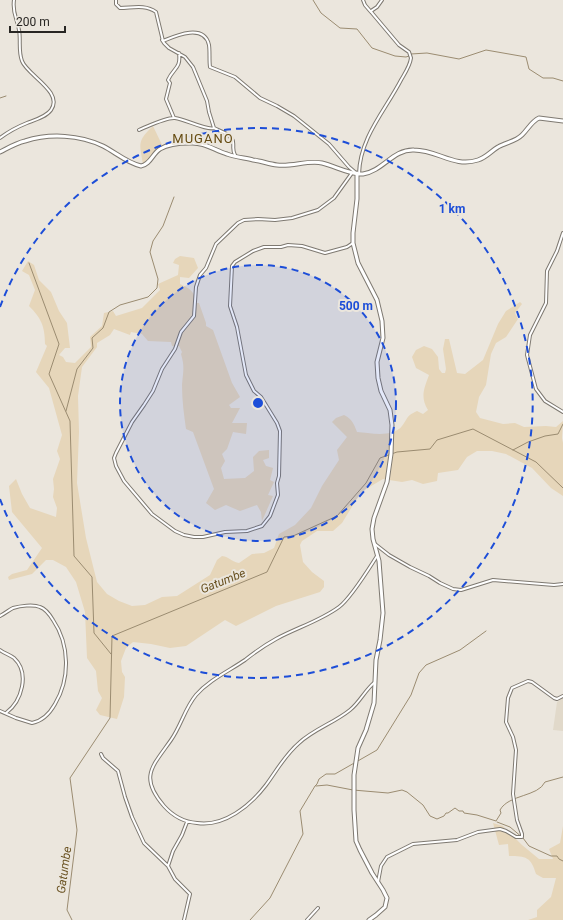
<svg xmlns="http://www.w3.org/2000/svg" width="563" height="920" font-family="Roboto,sans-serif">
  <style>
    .built { fill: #e1d9ca }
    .green { fill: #e6d6ba }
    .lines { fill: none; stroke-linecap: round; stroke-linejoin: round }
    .stream { stroke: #9b8c71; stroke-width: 1 }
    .minor-casing { stroke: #7e7971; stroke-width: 4 }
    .major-casing { stroke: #7e7971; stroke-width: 5 }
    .minor { stroke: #fff; stroke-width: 2 }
    .major { stroke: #fff; stroke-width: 3 }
    .ring { fill: none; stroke: #1d4ed8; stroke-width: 2; stroke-dasharray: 7 5 }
    .labels { text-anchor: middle; stroke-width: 4; stroke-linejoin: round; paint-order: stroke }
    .water-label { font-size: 12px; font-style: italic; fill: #6a5221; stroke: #ebe6dd }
    .quarter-label { font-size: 13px; letter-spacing: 1px; fill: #664c12; stroke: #ebe6dd }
    .centre { fill: #1d4ed8; stroke: #ebe6dd; stroke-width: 2 }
    .ring-label { font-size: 12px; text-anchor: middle; font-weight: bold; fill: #1d4ed8; stroke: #ebe6dd; stroke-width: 4; stroke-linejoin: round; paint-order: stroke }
  </style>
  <rect width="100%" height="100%" fill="#ebe6dd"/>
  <path class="built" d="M563 698V731L553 730 557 702Z"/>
  <path class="green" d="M153 126 163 147C152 152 150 162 143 165 140 144 136 142 153 126Z
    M180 256 194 258 198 268 189 278 180 277V284C191 289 194 291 196 303H199L206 323V326L213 330 232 383 240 397 229 405 231 408H240L232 423H247L246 434 233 432 227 449 222 454 225 461 221 468 224 479 245 478 254 471 253 457 259 451 269 450V458L263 460 266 466 273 468 270 480 274 482 268 495 273 496 262 521 261 512 257 505 240 511 226 505 215 510 206 503 214 489 193 432 186 429C184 415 182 400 182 385 183 372 185 367 181 354L182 352 179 346H172L171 342 148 341 142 334 131 332 130 335 114 329 110 335 97 343V347L82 367 78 396 79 432 77 483 86 538 97 582 107 594 119 601 132 606 145 605 162 597 177 596 210 575 217 560 222 556C230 557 230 561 239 563L252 554 264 553 274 548 279 534 295 525 311 508 322 486 339 460 337 450 347 437 332 422 336 418 344 415C352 419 354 424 357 432 370 433 393 438 402 426 409 417 405 417 417 411L423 414 428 410C420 397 424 389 429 375L416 368 412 357 416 350 424 346 432 349 438 357 439 369 442 373H445L446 369 443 349 445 339H449L457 373 465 374 483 360 498 324 506 311 520 302 522 304 515 313 518 319 506 337 496 343 491 354 486 385 479 397 476 412 480 418 503 424 515 423 524 427 546 426 556 427 563 421 562 438 563 443V496L551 488 532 468 506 454 492 451H477L467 457 458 470 438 473 437 481 423 484 412 480 402 482 383 479 361 492 342 523 333 531H317L302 541 300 545 303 562 312 572 324 581V587L320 592 276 606 236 626 225 620 186 646 170 648 151 644 133 642 126 648 121 661 122 672 125 677 124 697 117 719 100 715 96 710 102 698 98 691 96 671 87 658 85 612 76 582 66 567 53 560H46L32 574 9 580 8 577 12 574 27 570 42 548 12 512 9 486 16 479 22 494 30 508 56 517 57 508 53 497 54 489 53 479 60 459 57 451 62 435 49 388 36 372 47 346 45 344C45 326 41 318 29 306L35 290 29 275 22 271 28 261 34 265 39 280 51 292 59 311 67 323 70 348H65L59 355 63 357 66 362 75 363 91 347 90 337 102 326 104 313 113 311 116 316 142 308 160 290 158 284 178 275 179 265 173 263 175 259Z
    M493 823 503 826 522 845 539 859H553L549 849 560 843 563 826V920H528L537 917V910L551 897 556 878H543L536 874C531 857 526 856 509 856L508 844 499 845Z"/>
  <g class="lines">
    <path class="stream" d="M313 0 321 13 340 28 357 29 372 48 395 56 406 57 409 56
      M411 54 427 53 459 59 486 50 526 57 529 69 543 78H553L563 81
      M0 98 6 96
      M29 263 59 344 49 374 70 421 74 556 92 577 94 633 111 654
      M66 411 77 369 93 348 92 338 103 328 109 312 120 305 148 297 157 288 158 279 150 252 153 241 163 226 174 197
      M513 450 528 442 545 436 558 434 563 424
      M316 786 327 785 353 790 388 793 402 790 407 792 423 805 430 816 437 819 444 816 446 813H448L455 808 459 811H463L464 813 477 815 496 821 501 813 500 810C509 794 538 797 545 782L563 777
      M497 822 510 827 523 838 529 846 551 856H557L559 859 563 861
      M72 920 67 910 77 830 70 778 110 718 112 636 267 572 284 537 293 536 337 516 366 483 380 458 397 452 430 449 437 440 473 429 536 462 563 488
      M250 920 270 898 303 834 300 811 315 786 317 784 319 779 326 774H335L377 750 411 695 419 673 426 665 460 650 486 631"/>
    <g class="minor-casing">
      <path id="minor" d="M116 0V4L120 8C132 8 145 4 156 12L163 41C175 36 204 23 209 45 210 52 209 60 210 67L235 77 260 98 277 106 294 116 329 144 349 167 356 173
        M363 0 365 5 371 12
        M162 40 164 43 169 48 185 57 193 67 207 101 209 112 214 128C220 131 233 135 233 142 234 147 232 150 235 155
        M174 118 166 99 170 83 168 80C174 67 181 69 179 53
        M139 130C149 126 166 117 175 118 185 119 207 131 214 128
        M0 138C8 132 17 127 27 123 35 120 46 117 51 110 64 92 27 75 22 61 18 51 21 40 19 30 17 18 12 13 14 0
        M352 173 334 198 318 210 292 218 275 220 258 219 244 220 238 223 216 244 206 268 200 275 196 287 194 316 181 332 175 349 162 369 153 391 144 405 132 422 116 453 114 458 116 466 124 481 152 514 175 531 184 535 194 537H203L225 532 247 531 262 526 270 516 278 495 277 483 279 476 280 431 277 423 261 397 254 391 246 375 237 327 230 306 232 266 235 262 253 251 264 247H281L288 245 302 246 325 253 347 247 353 243
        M359 174C360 137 385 111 401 80 405 73 410 66 411 58L409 52 399 45 372 13 371 11 377 7 382 0
        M563 233 557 251 547 271 546 303 530 335 527 355 536 389 545 401 563 412
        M375 544 389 555 410 567 429 576 440 583 453 589 461 590 493 580 554 585 563 584
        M0 616C4 614 9 610 13 608 20 606 33 604 40 607 46 609 50 615 53 620 70 645 70 679 55 704 50 713 42 721 32 723L16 718 0 711
        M0 650C4 653 10 655 14 658 30 673 22 701 6 713
        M375 682C365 690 360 702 350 710 334 723 314 729 299 743 285 755 277 770 266 785 250 806 224 827 197 823 183 822 173 816 164 806 139 777 152 767 171 740 181 726 185 708 196 695 209 680 229 671 245 660 255 652 265 645 276 639 296 628 320 621 339 607 351 598 368 570 377 556
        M101 754 103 758 118 771 125 797 132 817 144 843 168 866 175 879 190 894 184 920
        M168 866 173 851 182 835 187 822
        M378 882 381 866 387 857 413 844 457 840 478 832 500 829 506 831 516 837H522V834L517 820 513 794 516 750 513 737 506 722 508 698 512 688 528 681 532 682 554 698 557 699 563 696
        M307 920 318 908"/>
    </g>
    <g class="major-casing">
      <path id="major" d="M0 152C8 148 16 143 25 141 50 133 80 135 103 146 115 152 127 163 141 166 150 165 153 153 160 149 168 144 181 143 190 143 204 142 214 150 227 154 235 157 245 158 253 160 261 161 269 164 277 165 292 167 308 160 322 163 335 166 350 175 363 174 383 171 393 149 414 150 438 150 454 168 478 160 487 157 491 151 498 147 506 142 515 142 522 135 528 129 532 121 539 118L563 121
        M357 173V199L353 233V243L358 263 377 300 382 321 383 338 377 362 378 378 381 391 390 410 392 425 391 454 387 482 374 518 372 529 373 539 379 561 383 613 380 640 376 660 374 703 366 730 358 748 354 775V810L356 841 360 850 372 873 383 890 387 898 385 907 376 915 369 920"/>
    </g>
    <use href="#minor" class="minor"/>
    <use href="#major" class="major"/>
  </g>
  <circle cx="258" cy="403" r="138" fill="#1d4ed8" fill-opacity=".12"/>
  <g class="ring">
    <circle cx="258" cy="403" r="138"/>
    <path d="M0 307A275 275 0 1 1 0 499"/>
  </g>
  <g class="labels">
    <g class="water-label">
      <text transform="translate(223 581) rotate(-22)" y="4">Gatumbe</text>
      <text transform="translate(64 870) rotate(-82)" y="4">Gatumbe</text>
    </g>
    <g class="quarter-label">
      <text x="203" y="143">MUGANO</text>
    </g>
  </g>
  <circle cx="258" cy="403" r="6" class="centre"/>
  <g class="ring-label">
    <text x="452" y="213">1 km</text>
    <text x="356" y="310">500 m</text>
  </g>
  <path d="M10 26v6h55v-6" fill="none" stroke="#282623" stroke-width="2"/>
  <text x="16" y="26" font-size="12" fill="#282623" stroke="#ebe6dd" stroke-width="3" paint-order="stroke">200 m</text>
</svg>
